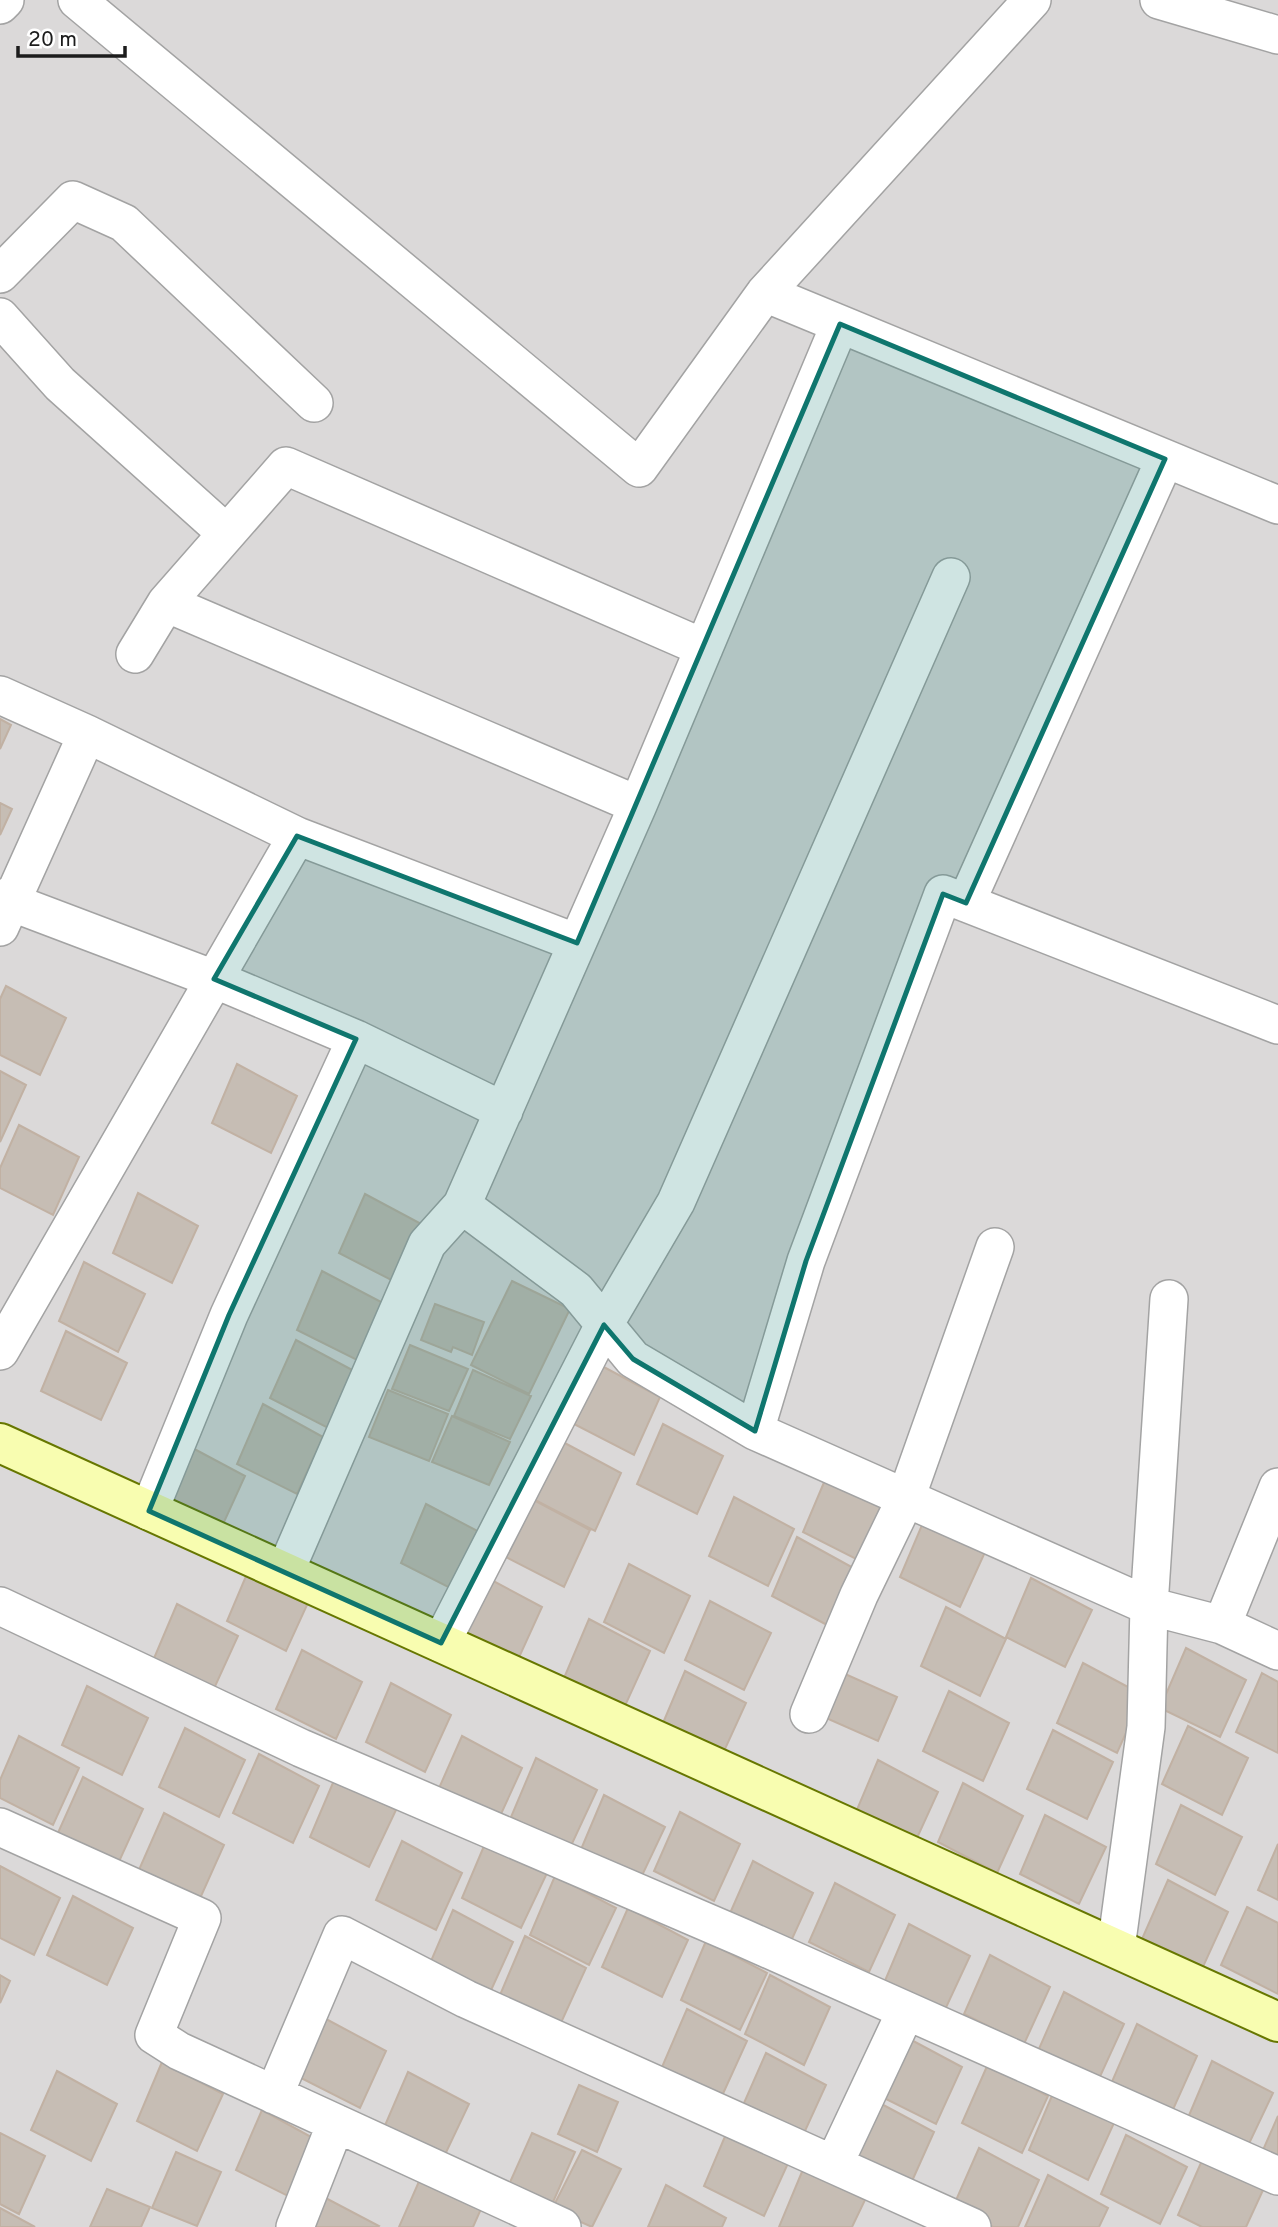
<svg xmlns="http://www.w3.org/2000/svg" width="1278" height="2227" font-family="Overpass,sans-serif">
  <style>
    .residential { fill: #dbd9d9 }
    .building { fill: #c6bdb4; stroke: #c1b1a3; stroke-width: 2 }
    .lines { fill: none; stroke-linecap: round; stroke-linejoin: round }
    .street-casing { stroke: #a3a3a3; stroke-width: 40 }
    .secondary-casing { stroke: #677700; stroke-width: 42 }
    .street { stroke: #fff; stroke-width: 37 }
    .secondary { stroke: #f8fdb0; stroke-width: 38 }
    .marked { fill: #0f766e; fill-opacity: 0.2; stroke: #0f766e; stroke-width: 5; stroke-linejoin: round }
  </style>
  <rect width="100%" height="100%" fill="#efeae1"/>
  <path class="residential" d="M0 0H1278V2227H0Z"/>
  <path class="building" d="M0 719 11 725 0 749Z
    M0 803 12 809 0 835Z
    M6 986 66 1018 40 1075 0 1055V999Z
    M237 1064 297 1096 271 1153 212 1123Z
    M0 1071 26 1085 0 1142Z
    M19 1125 79 1157 53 1215 0 1188V1168Z
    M138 1193 198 1226 172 1283 113 1253Z
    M365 1194 425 1226 399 1284 339 1253Z
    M84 1262 145 1294 118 1352 59 1321Z
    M322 1271 383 1303 357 1360 297 1330Z
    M512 1281 570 1309 529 1394 471 1365Z
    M435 1304 484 1322 472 1355 453 1347 451 1352 421 1340Z
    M66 1331 127 1363 101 1420 41 1391Z
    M296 1340 356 1372 330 1429 270 1398Z
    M410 1345 468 1369 449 1411 392 1389Z
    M600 1365 660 1397 634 1455 574 1424Z
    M473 1370 531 1396 510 1439 454 1416Z
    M388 1390 448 1414 429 1461 369 1437Z
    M263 1404 323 1437 297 1494 237 1464Z
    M452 1416 510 1442 489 1485 432 1462Z
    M663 1424 723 1456 697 1514 637 1484Z
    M561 1441 621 1473 595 1531 535 1500Z
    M185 1444 245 1476 219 1533 159 1503Z
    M828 1473 889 1505 862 1562 803 1532Z
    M734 1497 794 1529 768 1586 709 1556Z
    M530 1498 590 1530 564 1587 504 1556Z
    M426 1504 487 1536 460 1593 401 1563Z
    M925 1518 986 1550 960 1607 900 1577Z
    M797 1537 857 1570 831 1627 772 1596Z
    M252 1562 312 1594 286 1651 227 1621Z
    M629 1564 690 1596 664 1653 604 1622Z
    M482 1575 542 1607 516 1664 456 1633Z
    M1031 1578 1092 1610 1065 1667 1006 1637Z
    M710 1601 771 1633 744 1690 685 1660Z
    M177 1604 238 1636 212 1693 152 1663Z
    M946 1607 1006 1639 980 1696 921 1666Z
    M589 1619 650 1651 624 1708 564 1678Z
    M1186 1648 1246 1680 1220 1737 1160 1708Z
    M302 1650 362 1682 336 1739 276 1709Z
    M1083 1663 1143 1695 1117 1753 1057 1723Z
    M836 1670 897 1697 878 1741 817 1714Z
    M685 1671 746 1703 720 1760 660 1730Z
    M1262 1673 1278 1682V1753L1236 1732Z
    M391 1683 451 1715 425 1772 366 1742Z
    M87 1686 148 1718 122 1775 62 1745Z
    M949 1691 1009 1723 983 1781 923 1751Z
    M1188 1726 1248 1758 1222 1815 1162 1784Z
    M185 1728 245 1760 219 1817 159 1787Z
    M1053 1730 1113 1762 1087 1819 1027 1789Z
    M19 1736 79 1768 53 1825 0 1798V1780Z
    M462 1736 522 1768 496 1825 436 1795Z
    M259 1754 319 1786 293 1843 233 1813Z
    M536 1758 597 1790 570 1848 511 1817Z
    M878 1760 938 1792 912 1849 853 1819Z
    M83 1777 143 1809 117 1866 57 1835Z
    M335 1778 396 1810 369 1867 310 1837Z
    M963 1783 1023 1816 997 1873 938 1842Z
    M604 1795 665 1827 638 1884 579 1854Z
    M1181 1805 1242 1837 1215 1895 1156 1864Z
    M680 1812 740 1844 714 1901 654 1871Z
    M164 1813 224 1845 198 1903 138 1872Z
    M1045 1815 1106 1847 1079 1904 1020 1874Z
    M487 1839 548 1871 521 1928 462 1898Z
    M402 1841 462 1873 436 1930 376 1900Z
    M1278 1844V1900L1258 1890Z
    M753 1861 813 1893 787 1950 727 1920Z
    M0 1866 60 1898 34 1955 0 1938Z
    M555 1876 616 1908 589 1965 530 1935Z
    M1168 1880 1228 1912 1202 1969 1142 1939Z
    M835 1883 895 1915 869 1972 809 1942Z
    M73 1896 133 1928 107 1985 47 1955Z
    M1247 1907 1278 1923V1994L1221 1965Z
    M628 1908 688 1940 662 1997 602 1967Z
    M453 1910 513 1942 487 1999 428 1968Z
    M909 1924 970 1956 943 2014 884 1983Z
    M525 1936 586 1968 560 2025 500 1995Z
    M706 1941 767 1973 740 2030 681 2000Z
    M990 1955 1050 1987 1024 2044 964 2014Z
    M0 1975 10 1981 0 2003Z
    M770 1975 830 2007 804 2065 745 2034Z
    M1064 1992 1124 2024 1098 2081 1038 2051Z
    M687 2009 747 2041 721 2098 662 2067Z
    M326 2019 386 2051 360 2108 301 2078Z
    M1137 2024 1197 2056 1171 2114 1111 2084Z
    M902 2035 962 2067 936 2124 876 2094Z
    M766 2053 826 2085 800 2142 740 2112Z
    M1212 2061 1273 2093 1246 2150 1187 2120Z
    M162 2062 223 2094 197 2151 137 2121Z
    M988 2064 1048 2096 1022 2153 962 2123Z
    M57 2071 117 2104 91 2161 31 2130Z
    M408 2072 469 2104 442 2161 383 2130Z
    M579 2085 618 2102 597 2152 558 2134Z
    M1054 2091 1114 2123 1088 2180 1029 2150Z
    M874 2100 934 2132 908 2190 849 2159Z
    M262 2110 322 2143 296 2200 236 2170Z
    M1278 2116V2158L1263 2150Z
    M729 2127 790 2159 764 2216 704 2186Z
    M0 2133 45 2156 19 2214 0 2204Z
    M532 2133 575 2152 550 2209 507 2189Z
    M1126 2135 1187 2167 1160 2224 1101 2194Z
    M979 2148 1039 2180 1018 2227H993L953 2207Z
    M582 2150 621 2169 592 2227 552 2209Z
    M176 2152 221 2172 197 2226 152 2208Z
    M1204 2156 1264 2188 1246 2227H1202L1178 2215Z
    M804 2167 865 2200 852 2227H779Z
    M1048 2175 1108 2208 1099 2227H1025Z
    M421 2177 481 2209 473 2227H399Z
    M666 2185 726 2218 722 2227H648Z
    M107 2189 150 2207 141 2227H90Z
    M318 2194 379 2226 378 2227H304Z
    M0 2208 35 2227H0Z"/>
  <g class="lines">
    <g class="street-casing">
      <path id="street" d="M77 0 639 468 765 293 1032 0
        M1159 0 1278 35
        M0 5 5 0
        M0 274 73 200 124 223 314 403
        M765 293 1278 505
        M0 317 60 384 226 533
        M135 654 166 603
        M0 695 87 734
        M638 805 166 603 286 466 704 648
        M0 898 214 979 356 1039 504 1111
        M966 903 1165 459
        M0 927 87 734 297 836
        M462 1205 576 1290 633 1359 755 1431 1149 1606 1222 1625 1278 1651
        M0 1351 297 836 577 943
        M755 1431 806 1261 943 894 1278 1025
        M149 1511 229 1315 356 1039
        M285 1572 427 1244 462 1205 638 805 840 324
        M0 1606 301 1748 741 1937 1278 2176
        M1222 1625 1278 1487
        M441 1643 604 1325 676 1202 951 577
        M809 1714 859 1595 906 1498 995 1247
        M0 1827 202 1918 154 2035 179 2051 562 2227
        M1116 1948 1146 1727 1149 1606 1169 1299
        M274 2095 342 1935 466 1999 972 2227
        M834 2164 906 2011
        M295 2227 336 2123"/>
    </g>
    <g class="secondary-casing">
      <path id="secondary" d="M0 1443 1278 2022"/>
    </g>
    <use href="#street" class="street"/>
    <use href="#secondary" class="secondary"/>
  </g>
  <path class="marked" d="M840 324 1165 459 966 903 943 894 806 1261 755 1431 633 1359 604 1325 441 1643 149 1511 229 1315 356 1039 214 979 297 836 577 943Z"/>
  <path d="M18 46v10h107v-10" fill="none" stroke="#1c1c1c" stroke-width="3.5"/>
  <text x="28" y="46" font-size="21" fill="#1c1c1c" stroke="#ffffff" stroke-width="5" paint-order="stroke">20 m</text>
</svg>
